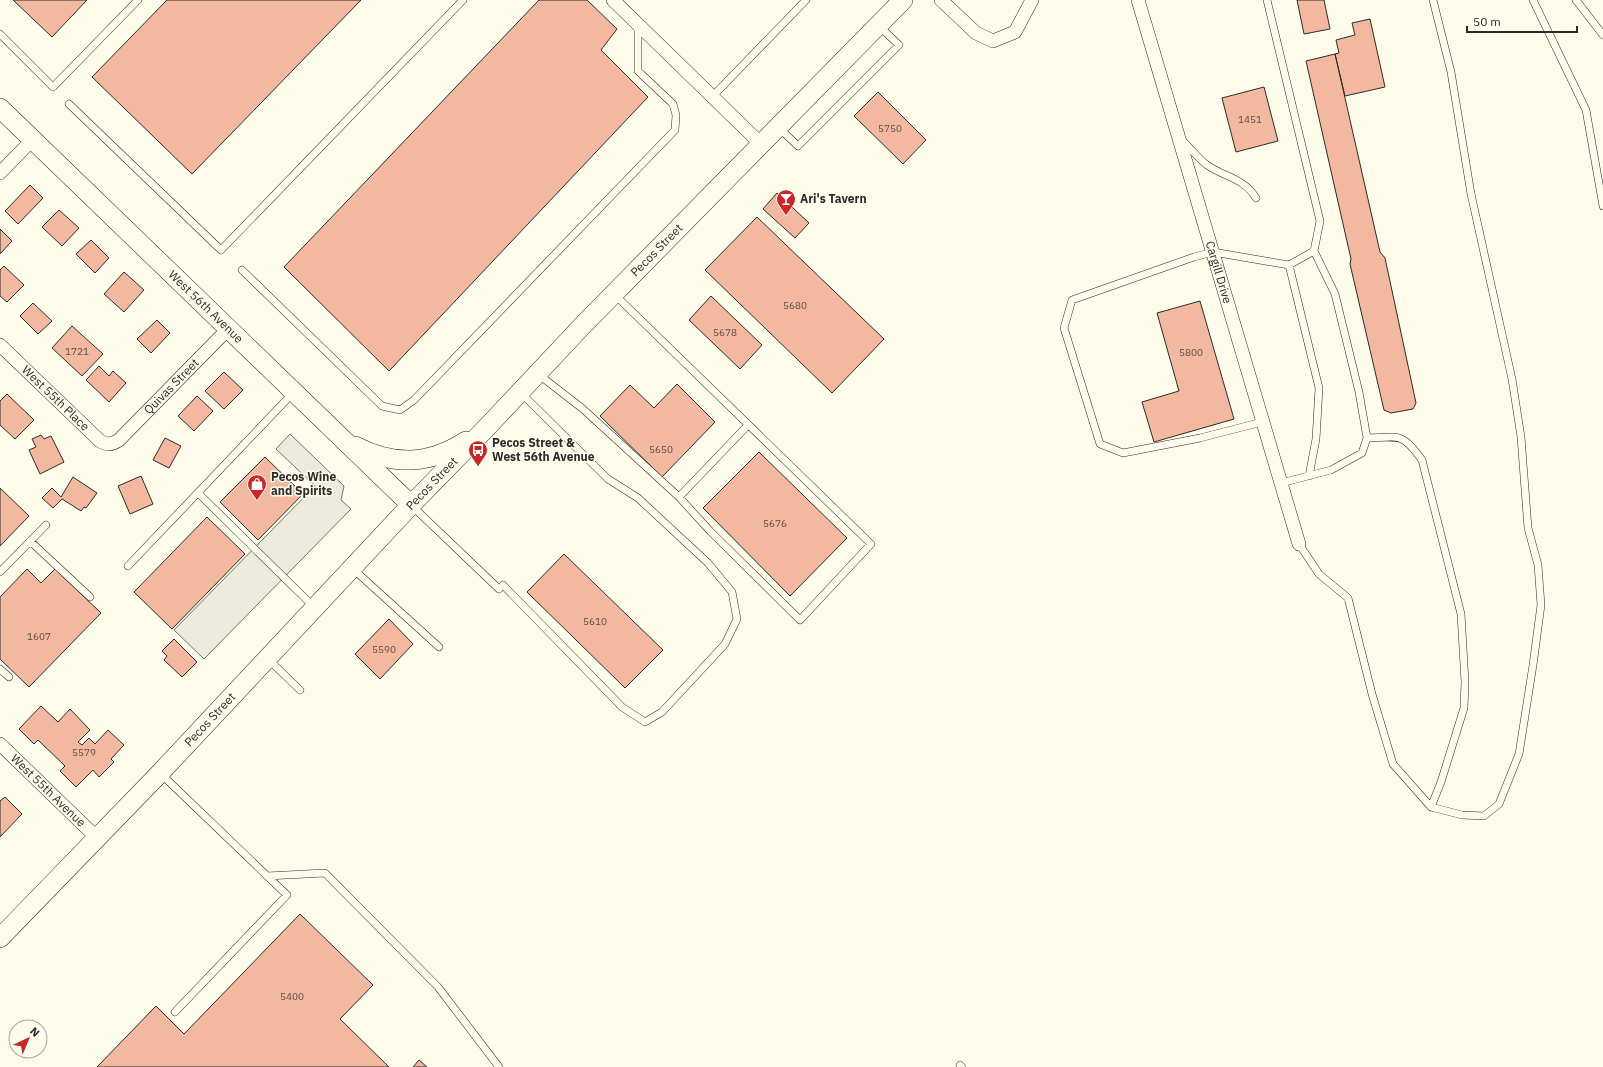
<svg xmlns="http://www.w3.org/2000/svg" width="1603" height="1067" font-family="'IBM Plex Sans',sans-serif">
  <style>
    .parking { fill: #eceadb; stroke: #74746e }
    .building { fill: #f2b8a0; stroke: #2b2b2b }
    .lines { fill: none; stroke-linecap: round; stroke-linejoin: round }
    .lane-casing { stroke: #2b2b2b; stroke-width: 8 }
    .street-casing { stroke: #2b2b2b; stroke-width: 14 }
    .secondary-casing { stroke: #2b2b2b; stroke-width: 20 }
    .lane { stroke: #fdfbea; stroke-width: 7 }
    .street { stroke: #fdfbea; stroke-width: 13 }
    .secondary { stroke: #fdfbea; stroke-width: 19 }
    .labels { text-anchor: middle; stroke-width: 3; stroke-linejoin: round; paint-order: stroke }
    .number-label { font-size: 10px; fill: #5d4e48 }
    .poi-label { font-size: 12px; font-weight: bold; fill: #2b2b2b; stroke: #fdfbea; text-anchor: start }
    .street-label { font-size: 12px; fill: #2b2b2b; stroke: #fdfbea }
  </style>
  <rect width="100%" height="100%" fill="#fdfbea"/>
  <path class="parking" d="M290 434 344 486 341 500 351 509 204 659 174 630 315 486 276 449Z"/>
  <path class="building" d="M13 0H87L52 37Z
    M167 0H361L192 174 92 77Z
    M539 0H587L617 29 601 50 648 97 389 371 284 267Z
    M1297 0H1324L1330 29 1304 34Z
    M1370 19 1385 87 1345 96 1335 54 1339 53 1336 40 1355 35 1352 23Z
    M1335 54 1380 252 1385 258 1416 403 1413 409 1391 413 1384 410 1350 264 1351 259 1306 61Z
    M1264 87 1278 141 1236 152 1222 98Z
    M878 92 926 140 903 164 854 116Z
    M30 185 43 198 18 224 5 211Z
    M777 193 809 223 795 238 763 209Z
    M59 210 79 228 62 246 42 227Z
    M757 217 884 339 832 393 705 270Z
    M0 229 12 241 0 254Z
    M91 240 109 258 95 273 76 254Z
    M4 266 24 285 7 302 0 296V270Z
    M124 272 144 290 124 312 104 294Z
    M711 296 762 345 740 369 689 320Z
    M1200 301 1234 419 1154 442 1142 402 1179 391 1157 313Z
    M33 303 52 321 38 334 20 316Z
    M157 320 170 333 151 353 137 339Z
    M72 326 103 354 82 376 52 348Z
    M99 366 109 376 113 371 126 383 109 402 86 380Z
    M224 372 243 390 224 409 205 391Z
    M677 384 715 422 662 477 600 416 630 385 654 408Z
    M7 394 34 420 15 439 0 425V401Z
    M197 396 213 411 194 431 178 416Z
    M41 435 44 439 51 436 64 462 40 474 29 450 36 447 32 439Z
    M165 438 181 446 169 468 153 460Z
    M759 452 847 538 790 596 703 508Z
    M265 457 303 494 258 540 220 502Z
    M141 476 153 504 130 514 118 486Z
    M73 477 97 493 86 508 84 507 81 511 62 499 53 508 42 498 52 488 61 497Z
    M0 488 29 516 0 546Z
    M207 517 245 554 172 629 134 592Z
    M564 554 663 650 625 688 527 592Z
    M27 569 41 583 55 569 101 613 29 687 0 659V597Z
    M389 619 413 644 380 679 355 654Z
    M174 639 197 662 182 677 164 660 167 656 162 651Z
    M41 706 58 722 70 709 90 730 78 742 82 745 89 738 95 744 108 730 124 745 111 759 114 762 99 777 93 770 76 787 60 771 65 766 38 740 34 744 19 729Z
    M5 797 22 814 0 837V801Z
    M300 914 373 985 340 1019 389 1067H97L156 1006 184 1034Z
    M419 1060 427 1067H413Z"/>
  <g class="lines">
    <g class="lane-casing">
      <path id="lane" d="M1533 0 1586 110 1603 206
        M1576 0 1603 35
        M0 34 53 87 138 0
        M712 97 806 0
        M69 104 221 250 463 0
        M779 128 798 146 899 45 879 26
        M1182 140C1190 148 1198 158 1207 165 1224 177 1244 178 1256 198
        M1289 265 1319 388 1316 439 1309 476
        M242 270 382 406 400 410 414 400 675 130 676 115 673 104 638 71V25
        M614 294 871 544 800 620 710 531 679 497
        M538 374 583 409 679 497 748 425
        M1262 422 1200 438 1123 453 1100 444 1064 328 1072 300 1194 257 1213 252 1289 265 1314 251 1320 221 1267 0
        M1367 438C1400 437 1402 432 1422 460L1461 614 1465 682 1464 708 1441 782 1431 807 1462 815 1484 816 1499 804 1519 754 1533 665 1541 605 1538 565 1528 528 1521 437 1512 379 1471 194 1451 72 1433 0
        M1281 483 1331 470 1362 453 1367 438 1359 392 1335 294 1314 251
        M198 493 314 607
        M411 505 499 589
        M30 541 90 597
        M1299 544 1319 574 1348 598 1372 694 1393 764 1431 807
        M128 566 293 393
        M352 568 439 647
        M0 572 46 525
        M503 585 622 707 645 722 662 712 725 644 737 619 732 592 708 563 638 498 608 479 520 392
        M267 658 300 690
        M0 669 9 677
        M160 773 287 895 175 1012
        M267 876 325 873 438 987 499 1067
        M960 1065 962 1067"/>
    </g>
    <g class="street-casing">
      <g id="street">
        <path d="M613 0 761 144"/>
        <path d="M941 0 976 33 993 41 1015 32 1032 0"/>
        <path id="s1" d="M1138 0 1299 544"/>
        <path d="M0 173 32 140"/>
        <path id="s2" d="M0 345 100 441C106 445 112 445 119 440L228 329"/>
        <path id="s3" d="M0 744 97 838"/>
      </g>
    </g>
    <g class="secondary-casing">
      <g id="secondary">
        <path id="s4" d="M0 108 411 505"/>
        <path d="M355 446C394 466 429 465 466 441"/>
        <path id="s5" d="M0 938 160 773 411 505 490 424 584 324 903 0"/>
      </g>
    </g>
    <use href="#lane" class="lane"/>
    <use href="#street" class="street"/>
    <use href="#secondary" class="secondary"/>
  </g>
  <defs>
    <g id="bar-pin" transform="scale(1)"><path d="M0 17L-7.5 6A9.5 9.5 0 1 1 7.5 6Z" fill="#c62828" stroke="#fdfbea"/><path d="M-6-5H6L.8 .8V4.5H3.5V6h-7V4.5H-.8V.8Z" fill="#fff"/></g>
    <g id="bus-pin" transform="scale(1)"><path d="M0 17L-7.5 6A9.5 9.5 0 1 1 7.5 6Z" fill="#c62828" stroke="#fdfbea"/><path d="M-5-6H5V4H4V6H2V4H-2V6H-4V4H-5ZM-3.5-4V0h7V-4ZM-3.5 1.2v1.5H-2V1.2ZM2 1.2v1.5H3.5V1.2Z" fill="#fff"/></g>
    <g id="shop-pin" transform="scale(1)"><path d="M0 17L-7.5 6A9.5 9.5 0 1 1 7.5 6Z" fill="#c62828" stroke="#fdfbea"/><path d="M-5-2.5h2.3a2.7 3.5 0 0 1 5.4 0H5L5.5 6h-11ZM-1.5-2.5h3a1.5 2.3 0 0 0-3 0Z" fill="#fff"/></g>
  </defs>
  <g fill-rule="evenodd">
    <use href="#bar-pin" x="786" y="199"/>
    <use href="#bus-pin" x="478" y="450"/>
    <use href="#shop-pin" x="257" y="484"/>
  </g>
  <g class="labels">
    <g class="number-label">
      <text x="1250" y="123">1451</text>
      <text x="890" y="132">5750</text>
      <text x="795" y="309">5680</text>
      <text x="725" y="336">5678</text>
      <text x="77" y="355">1721</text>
      <text x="1191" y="356">5800</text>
      <text x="661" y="453">5650</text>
      <text x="775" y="527">5676</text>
      <text x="595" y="625">5610</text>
      <text x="39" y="640">1607</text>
      <text x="384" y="653">5590</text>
      <text x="84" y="756">5579</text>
      <text x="292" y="1000">5400</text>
    </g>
    <g class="poi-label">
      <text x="800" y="203">Ari's Tavern</text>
      <text x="492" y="447">Pecos Street &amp;<tspan x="492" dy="14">West 56th Avenue</tspan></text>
      <text x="271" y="481">Pecos Wine<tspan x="271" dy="14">and Spirits</tspan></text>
    </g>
    <g class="street-label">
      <text dy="4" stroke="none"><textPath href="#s5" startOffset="951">Pecos Street</textPath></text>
      <text dy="4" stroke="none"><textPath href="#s1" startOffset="284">Cargill Drive</textPath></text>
      <text dy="4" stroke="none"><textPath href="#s4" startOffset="286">West 56th Avenue</textPath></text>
      <text dy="4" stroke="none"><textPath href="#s2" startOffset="234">Quivas Street</textPath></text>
      <text dy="4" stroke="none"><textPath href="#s2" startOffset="77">West 55th Place</textPath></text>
      <text dy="4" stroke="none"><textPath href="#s5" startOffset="627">Pecos Street</textPath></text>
      <text dy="4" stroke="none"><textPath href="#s5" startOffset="303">Pecos Street</textPath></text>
      <text dy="4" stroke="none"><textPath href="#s3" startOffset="67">West 55th Avenue</textPath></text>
    </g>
  </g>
  <g transform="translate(28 1039) rotate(44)"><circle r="19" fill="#fdfbea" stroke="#a9a89e"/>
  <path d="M0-3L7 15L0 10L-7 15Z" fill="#c62828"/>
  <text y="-6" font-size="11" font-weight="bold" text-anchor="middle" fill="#2b2b2b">N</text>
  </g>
  <path d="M1467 26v6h110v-6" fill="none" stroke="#2b2b2b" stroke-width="2"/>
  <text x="1473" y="26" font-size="12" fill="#2b2b2b" stroke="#fdfbea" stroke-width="3" paint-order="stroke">50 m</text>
</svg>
